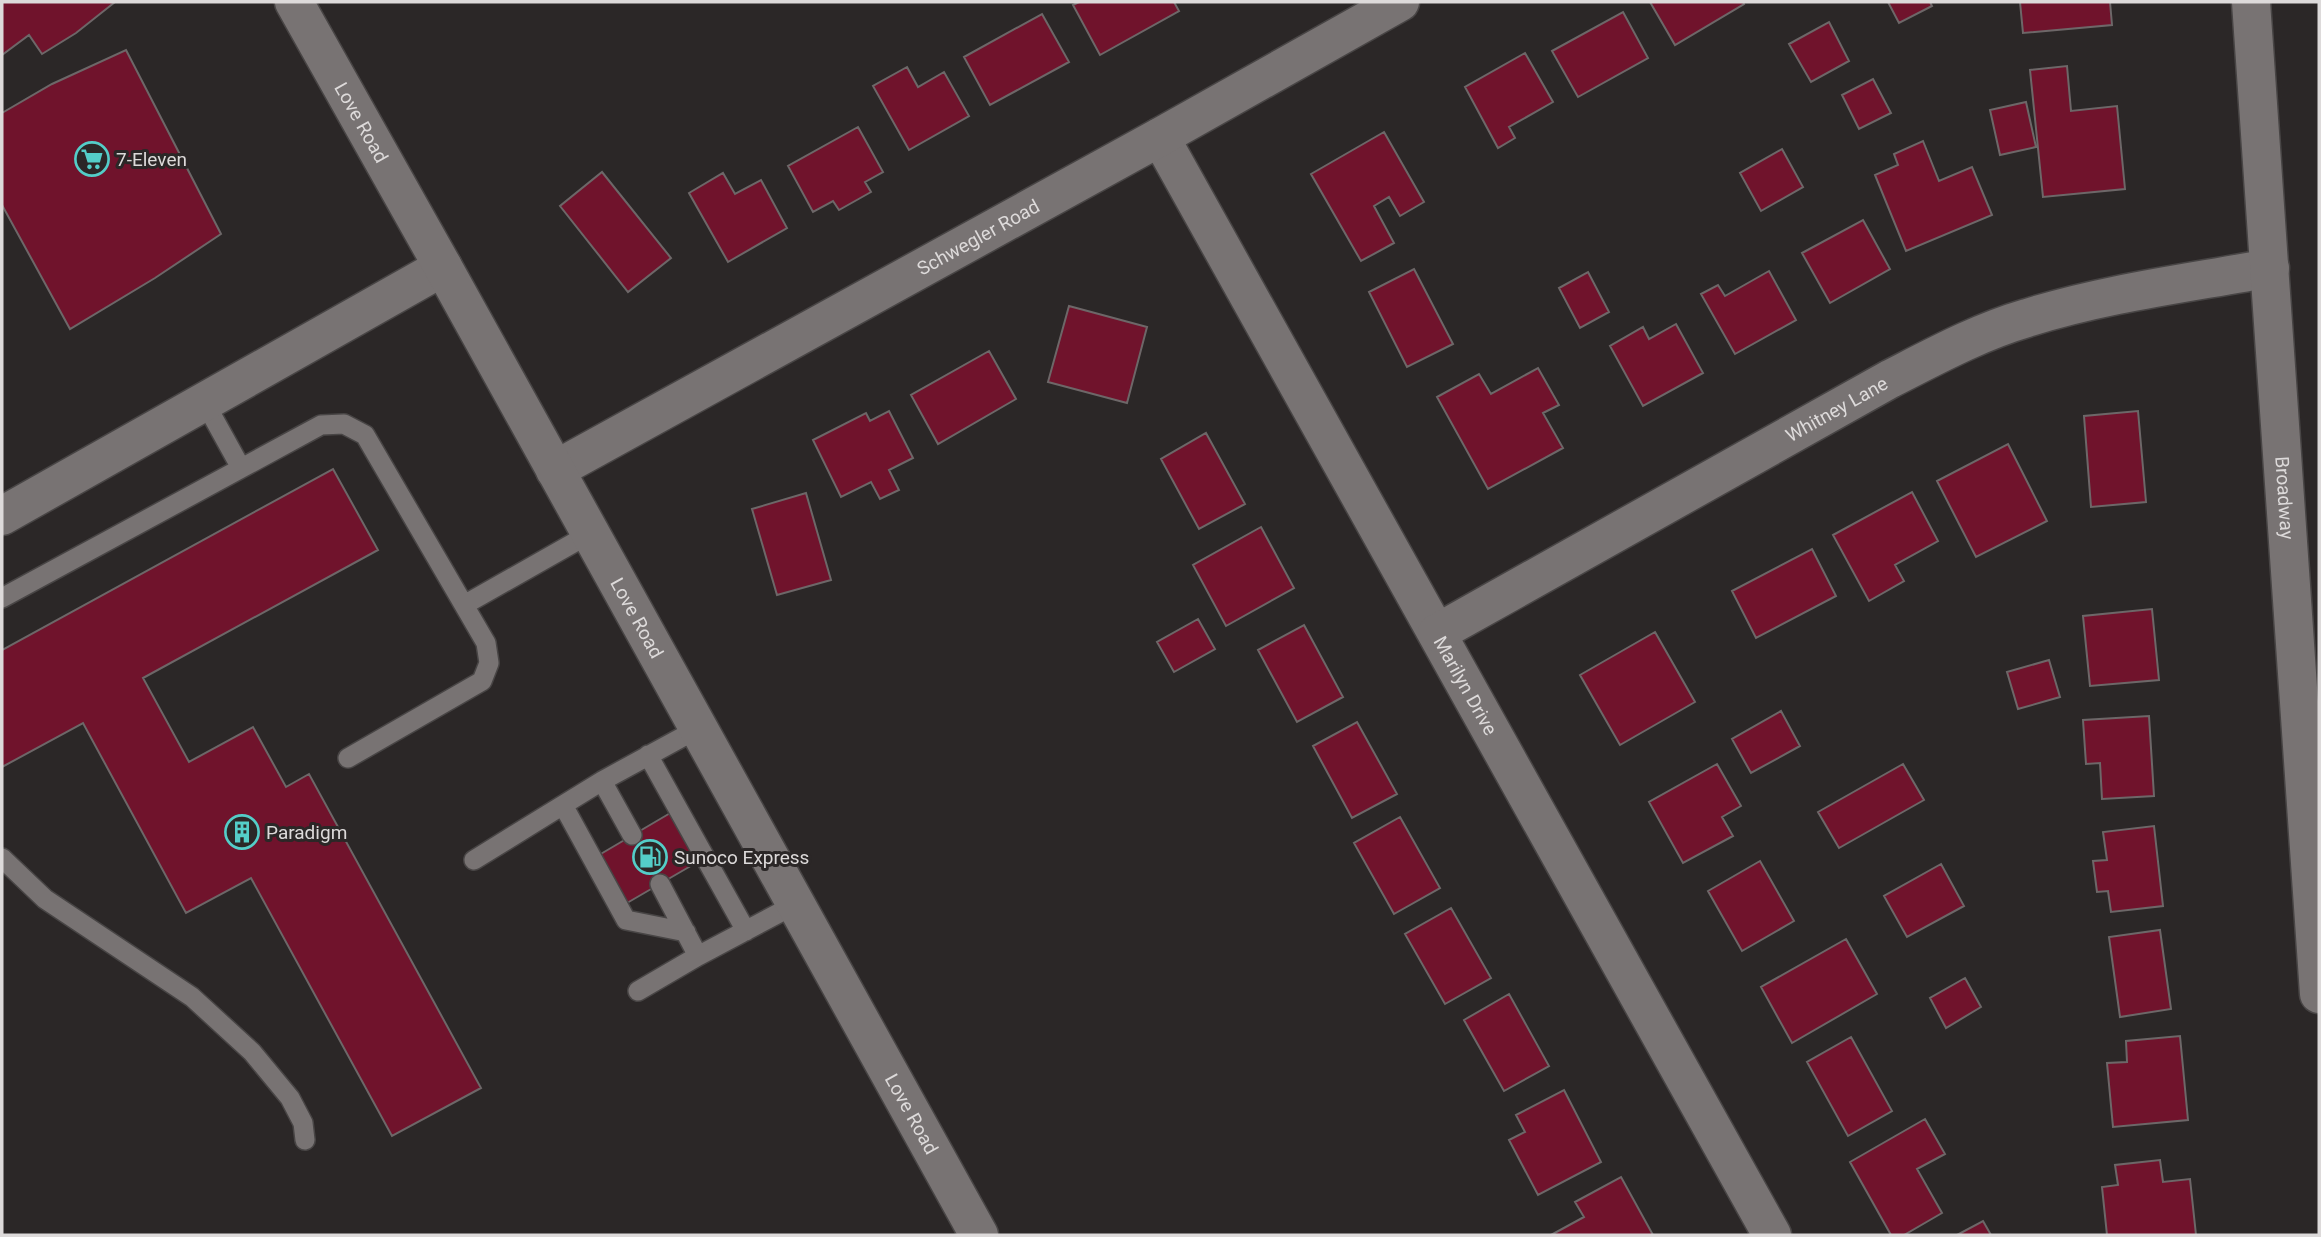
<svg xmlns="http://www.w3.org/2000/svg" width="2321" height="1237" font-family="Roboto,sans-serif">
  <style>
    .building { fill: #70132c; stroke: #6d6768; stroke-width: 2 }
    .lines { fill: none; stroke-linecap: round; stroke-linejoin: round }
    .service-casing { stroke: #484545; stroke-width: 22 }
    .minor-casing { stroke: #484545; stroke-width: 41 }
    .tertiary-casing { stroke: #484545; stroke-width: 41 }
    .service { stroke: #787373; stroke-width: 19 }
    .minor { stroke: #787373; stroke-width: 38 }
    .tertiary { stroke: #787373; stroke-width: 38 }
    .labels { text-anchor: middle; stroke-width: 6; stroke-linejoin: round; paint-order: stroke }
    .street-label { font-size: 19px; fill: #dddada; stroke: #2b2727 }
    .poi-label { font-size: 19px; fill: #dddada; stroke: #2b2727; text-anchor: start }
  </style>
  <rect width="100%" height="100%" fill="#2b2727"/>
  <path class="building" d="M2 2H115L76 33 42 54 29 35 2 55Z
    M1079 2H1174L1179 11 1100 55 1073 5Z
    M1650 2H1743L1744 4 1675 45Z
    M1888 2H1930L1932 6 1899 23Z
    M2020 2H2110L2112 25 2023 33Z
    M1623 12 1648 58 1578 97 1552 51Z
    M1042 14 1069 62 990 105 964 57Z
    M1829 22 1849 61 1811 82 1789 44Z
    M126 50 221 234 155 278 70 329 2 205V113L52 84Z
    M1525 53 1553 102 1509 127 1515 138 1498 148 1465 87Z
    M2067 66 2071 111 2117 106 2125 189 2043 197 2030 70Z
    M907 67 918 87 944 72 969 116 909 150 873 86Z
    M1873 79 1891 113 1859 129 1842 95Z
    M2026 102 2036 147 2000 155 1990 110Z
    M858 127 883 172 865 182 871 192 839 210 833 201 813 212 788 166Z
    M1384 132 1424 202 1400 216 1389 197 1374 206 1394 243 1361 261 1311 174Z
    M1923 141 1939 181 1972 167 1992 215 1906 251 1875 175 1898 165 1894 154Z
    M1782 149 1803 187 1761 211 1740 173Z
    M602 172 671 258 628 292 560 206Z
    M723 173 735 194 761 180 787 228 728 262 689 193Z
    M1863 220 1890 269 1830 303 1802 253Z
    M1414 269 1453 344 1407 367 1369 292Z
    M1769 271 1796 320 1735 354 1701 294 1718 285 1725 296Z
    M1588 272 1609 312 1580 328 1559 288Z
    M1069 306 1147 327 1127 403 1048 382Z
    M1676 324 1703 373 1643 406 1610 346 1643 327 1649 339Z
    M989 351 1016 399 938 444 911 395Z
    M1538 368 1559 405 1543 413 1563 448 1488 489 1437 397 1479 374 1491 394Z
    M889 411 913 458 889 470 899 490 880 499 871 482 841 497 813 440 866 413 870 421Z
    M2138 411 2146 502 2091 507 2084 416Z
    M1206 433 1245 504 1199 529 1161 459Z
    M2008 444 2047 521 1976 557 1937 481Z
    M333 469 378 550 143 678 189 762 253 727 286 787 309 774 481 1088 392 1136 251 878 186 913 83 723 2 767V650Z
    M1912 492 1938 541 1895 565 1904 581 1869 601 1833 535Z
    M806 493 831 580 777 595 752 509Z
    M1261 527 1294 588 1226 626 1193 565Z
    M1812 549 1836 596 1756 638 1732 591Z
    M2152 609 2159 680 2090 686 2083 616Z
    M1198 619 1215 649 1174 672 1157 642Z
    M1304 625 1343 697 1297 722 1258 650Z
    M1655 632 1695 702 1620 745 1580 675Z
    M2049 660 2060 697 2018 709 2007 672Z
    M1781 711 1800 746 1751 773 1732 739Z
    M2149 716 2154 796 2102 799 2100 763 2086 764 2083 720Z
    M1357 722 1397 794 1352 818 1313 746Z
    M1717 764 1741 806 1722 817 1733 836 1683 863 1649 802Z
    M1903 764 1924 800 1839 848 1818 812Z
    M672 812 701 860 627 903 599 855Z
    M1400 817 1440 888 1394 914 1354 843Z
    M2154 826 2163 906 2111 912 2108 891 2097 892 2093 861 2107 860 2103 832Z
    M1760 861 1794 921 1742 951 1708 891Z
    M1941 864 1964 906 1907 937 1884 896Z
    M1451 908 1491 978 1445 1004 1405 934Z
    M2160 930 2171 1009 2120 1017 2109 937Z
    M1846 939 1877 994 1792 1043 1761 987Z
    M1965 978 1981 1007 1946 1028 1930 998Z
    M1509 994 1549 1066 1504 1091 1464 1020Z
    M2180 1036 2188 1120 2113 1127 2107 1063 2127 1062 2126 1041Z
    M1851 1037 1892 1111 1848 1136 1807 1062Z
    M1564 1090 1601 1162 1538 1195 1509 1140 1525 1132 1516 1115Z
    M1925 1119 1945 1154 1917 1169 1942 1213 1904 1235H1891L1850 1162Z
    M2160 1160 2163 1182 2190 1179 2196 1235H2107L2102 1187 2118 1185 2115 1165Z
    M1621 1177 1653 1235H1551L1584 1217 1575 1202Z
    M1983 1221 1991 1235H1957Z"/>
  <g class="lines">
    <g class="service-casing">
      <path id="service" d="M204 401 241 468
        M2 598 321 425 344 424 365 435 486 643 489 663 482 681 348 758
        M464 605 591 533
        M648 755 746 931
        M602 781 563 805 626 920 686 932
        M632 835 602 781 699 728
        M2 858 45 899 192 997 252 1052 290 1098 303 1123 305 1140
        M474 860 563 805
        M660 884 698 956 796 904
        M638 991 698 956"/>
    </g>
    <g class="minor-casing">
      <g id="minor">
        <path id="s1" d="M1160 137 1772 1235"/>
        <path id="s2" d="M555 470 1160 137 1400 2"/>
        <path d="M2 516 443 267"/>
        <path id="s3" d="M1437 633 1890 379C1935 356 1979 332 2027 318 2106 293 2189 283 2270 268"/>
      </g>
    </g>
    <g class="tertiary-casing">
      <g id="tertiary">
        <path id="s4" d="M294 2 443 267 979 1235"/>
        <path id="s5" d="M2251 2 2319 994"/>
      </g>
    </g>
    <use href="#service" class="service"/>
    <use href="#minor" class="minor"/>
    <use href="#tertiary" class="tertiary"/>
  </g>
  <defs>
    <g id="supermarket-ring" transform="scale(1.75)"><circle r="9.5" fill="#2b2727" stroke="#54cdc8" stroke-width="1.5"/><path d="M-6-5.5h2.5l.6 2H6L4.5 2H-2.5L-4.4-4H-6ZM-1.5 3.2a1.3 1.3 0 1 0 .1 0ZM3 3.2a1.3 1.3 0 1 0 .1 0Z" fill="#54cdc8"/></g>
    <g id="building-ring" transform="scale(1.75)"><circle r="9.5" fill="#2b2727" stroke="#54cdc8" stroke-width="1.5"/><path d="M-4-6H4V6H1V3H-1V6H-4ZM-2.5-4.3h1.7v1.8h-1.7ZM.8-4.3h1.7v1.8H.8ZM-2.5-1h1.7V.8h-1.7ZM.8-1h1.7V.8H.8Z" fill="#54cdc8"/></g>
    <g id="fuel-ring" transform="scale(1.75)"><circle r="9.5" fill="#2b2727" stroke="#54cdc8" stroke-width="1.5"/><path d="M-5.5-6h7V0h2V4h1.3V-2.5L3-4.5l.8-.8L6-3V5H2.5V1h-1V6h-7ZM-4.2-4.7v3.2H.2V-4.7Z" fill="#54cdc8"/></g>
  </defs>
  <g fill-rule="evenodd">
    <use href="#supermarket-ring" x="92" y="159"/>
    <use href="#building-ring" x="242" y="832"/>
    <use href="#fuel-ring" x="650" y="857"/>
  </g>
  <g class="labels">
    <g class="street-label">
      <text dy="7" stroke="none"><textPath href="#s4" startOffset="138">Love Road</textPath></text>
      <text dy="7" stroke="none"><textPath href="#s2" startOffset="483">Schwegler Road</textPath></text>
      <text dy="7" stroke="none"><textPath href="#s3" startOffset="458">Whitney Lane</textPath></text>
      <text dy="7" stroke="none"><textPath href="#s5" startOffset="497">Broadway</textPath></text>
      <text dy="7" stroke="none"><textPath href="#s4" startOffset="705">Love Road</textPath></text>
      <text dy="7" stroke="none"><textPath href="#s1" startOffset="628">Marilyn Drive</textPath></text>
      <text dy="7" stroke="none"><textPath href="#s4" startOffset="1272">Love Road</textPath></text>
    </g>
    <g class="poi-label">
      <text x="116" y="166">7-Eleven</text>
      <text x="266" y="839">Paradigm</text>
      <text x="674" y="864">Sunoco Express</text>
    </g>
  </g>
  <rect width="2321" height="1237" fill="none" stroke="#dddada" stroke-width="7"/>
</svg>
